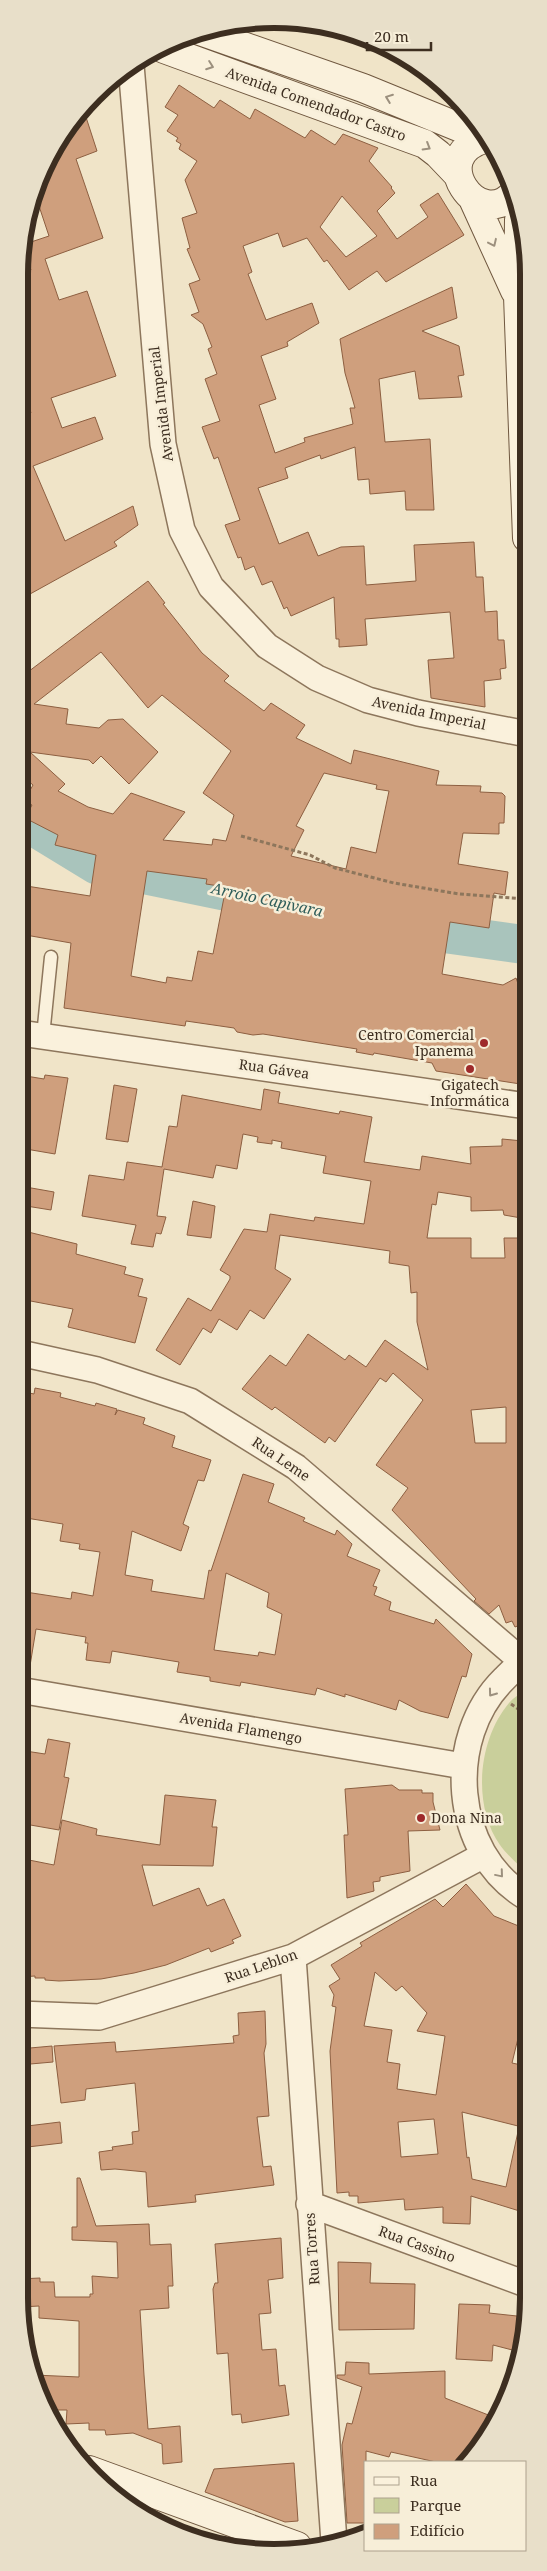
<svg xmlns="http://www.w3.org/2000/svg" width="547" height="2571" font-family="'Noto Serif',serif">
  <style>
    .green { fill: #c9cf9b }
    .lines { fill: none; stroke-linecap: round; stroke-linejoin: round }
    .river { stroke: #a9c4bc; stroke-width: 39 }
    .building { fill: #cf9f7d; stroke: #8d5f41; fill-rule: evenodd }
    .lane-casing { stroke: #8d765c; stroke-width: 15 }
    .street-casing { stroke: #8d765c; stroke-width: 28 }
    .secondary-casing { stroke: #6f573f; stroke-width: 30 }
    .path { stroke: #8d765c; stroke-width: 3; stroke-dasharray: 4 2.5; stroke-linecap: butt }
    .lane { stroke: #faf1dc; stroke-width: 12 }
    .street { stroke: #faf1dc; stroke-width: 25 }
    .secondary { stroke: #faf1dc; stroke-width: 28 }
    .oneway { stroke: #9c907e }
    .poi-dot { fill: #9e2a2b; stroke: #f7eed8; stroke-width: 2 }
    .labels { text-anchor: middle; stroke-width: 5; stroke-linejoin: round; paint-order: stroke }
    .street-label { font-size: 14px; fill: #3d2e20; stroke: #f7eed8 }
    .poi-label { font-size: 14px; fill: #3d2e20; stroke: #f7eed8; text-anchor: end }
    .water-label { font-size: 15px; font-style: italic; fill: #2f5d5a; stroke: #f7eed8 }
    .rim { fill: none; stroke: #3d2e20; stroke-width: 6 }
  </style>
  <rect width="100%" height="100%" fill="#f0e4c8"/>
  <path class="green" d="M527 1689 526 1873C518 1864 507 1855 500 1845 472 1805 478 1740 509 1703 513 1698 521 1693 527 1689Z"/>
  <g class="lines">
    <path class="river" d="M20 818 97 865 278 902
      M397 927 527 945"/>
  </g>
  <path class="building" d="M179 85 214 108 220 100 250 119 255 109 305 138 311 130 335 145 343 134 378 148 369 161 392 187 391 188 395 193 377 211 397 239 428 217 420 205 438 193 464 235 386 282 377 271 349 290 327 260 324 262 307 238 283 247 278 233 243 246 252 272 248 274 266 320 312 303 319 323 287 342 288 346 261 356 276 399 259 405 275 453 305 442 304 438 353 424 350 408H355L345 373 340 339 452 287 457 318 422 331 459 346 464 375 458 376 462 397 419 399 415 371 379 379 385 442 430 439 434 510H406L405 491 370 494 369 479 358 480 355 447 321 459 320 455 285 468 288 478 258 488 279 544 308 532 318 556 341 547 364 546 366 585 416 581 414 545 474 542 476 577H483L485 612 497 611 498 640H504L506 668 500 669 501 679 484 681 485 707 431 698 428 660 454 658 450 612 365 619 367 645 339 647V639H336L334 597 291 616 287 607 284 609 272 581 262 585 254 566 245 570 241 557 238 558 225 525 240 520 218 457 214 459 202 427 220 421 205 379 217 374 208 349 212 347 203 324 191 315 199 312 189 284 200 280 187 249 190 248 182 218 197 213 185 180 197 161 179 149 181 144 176 141 178 138 167 131 178 115 165 107ZM342 196 377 236 346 257 320 227Z
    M84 111 97 151 76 159 103 238 45 259 59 300 87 291 116 376 51 398 62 428 95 417 103 439 33 466 65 541 133 506 138 525 114 542 117 546 21 599V417L31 413 21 379V274L31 270 22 245 49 236 36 197 53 146Z
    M148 581 165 603 163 604 202 653 229 676 224 681 264 711 271 703 305 725 296 738 351 764 354 750 439 771 436 785 481 786 480 792 502 793 505 796 504 823H499V834L463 833 458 864 508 872 505 895 494 893 489 928 450 922 442 974 503 985 516 978 521 992 527 1085 436 1071 432 1063 374 1053 373 1055 356 1052 357 1049 263 1034 253 1035 237 1032 234 1028 186 1021 185 1026 64 1008 71 943 20 934V885L90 896 96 855 55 845 58 835 25 818 32 805 24 801 33 785 20 774V678ZM101 652 148 708 162 695 231 751 203 793 234 815 226 841 213 839 212 845 163 840 185 812 131 793 113 814 88 807 58 791 65 784 30 752 89 760 93 764 101 756 129 784 158 752 123 719 108 720 99 728 66 724 68 709 34 704ZM324 773 377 785 376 789 389 791 376 853 351 847 346 869 291 856 304 830 296 826ZM147 871 207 879 206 884 226 887 213 954 198 951 192 981 167 977 166 983 131 976Z
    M20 1075 44 1079 45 1075 68 1078 55 1154 20 1148Z
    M114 1085 137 1089 128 1142 106 1139Z
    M264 1089 280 1092 278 1103 339 1114 340 1111 372 1117 364 1162 420 1170 422 1156 471 1164 470 1147 502 1146V1139L523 1141 527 1219 504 1215 503 1210 471 1211V1197L438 1192 436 1205 432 1204 427 1238H471V1258H505L504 1238H527V1258H521V1293H527V1622L515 1627 512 1621 506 1623 499 1605 489 1614 474 1601 476 1599 392 1510 408 1488 376 1465 423 1400 393 1373 386 1382 380 1378 335 1442 329 1437 325 1443 275 1407 272 1410 242 1389 270 1355 286 1366 308 1334 345 1360 349 1355 366 1367 385 1340 428 1370 417 1322V1292L411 1293 409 1266 389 1263 390 1251 280 1235 275 1269 291 1279 264 1319 250 1310 237 1330 219 1319 211 1333 203 1328 180 1365 156 1350 188 1298 211 1311 230 1279V1276L220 1270 244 1229 267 1232 270 1214 314 1221 315 1217 364 1224 371 1181 323 1173 326 1156 281 1148 282 1142 272 1140V1144L257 1142 258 1137 243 1134 237 1169 216 1165 213 1178 164 1169 157 1216 166 1217 161 1234 156 1233 153 1247 131 1244 136 1225 82 1216 89 1175 124 1180 127 1162 162 1167 169 1126 177 1127 182 1095 261 1110ZM506 1407V1443H475L471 1410Z
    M20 1186 54 1192 51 1210 20 1205Z
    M193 1201 215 1206 211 1238 187 1235Z
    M20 1230 77 1244 76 1254 126 1267 124 1274 143 1279 138 1296 147 1298 135 1343 68 1327 73 1309 20 1299Z
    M35 1388 61 1393 60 1397 95 1406 96 1403 117 1409 115 1415 118 1410 145 1418 143 1424 175 1436 172 1447 211 1460 204 1481 198 1480 183 1524 189 1527 181 1551 132 1531 125 1575 153 1580 151 1591 204 1599 209 1570 211 1571 243 1474 274 1484 268 1502 305 1518 303 1521 335 1535 337 1530 352 1544 347 1556 380 1570 373 1586 377 1587 374 1595 391 1602 389 1610 434 1624 436 1619 472 1654 466 1677 462 1676 448 1718 420 1711 399 1700 396 1710 345 1694V1697L317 1688 315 1695 241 1682 240 1686 210 1681V1677L177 1672 179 1662 112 1651 110 1663 86 1660 88 1643H85L86 1637 36 1629 29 1672 19 1671V1591L71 1599 72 1592 93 1596 100 1552 79 1549 80 1544 60 1541 63 1524 20 1517V1391L34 1394ZM226 1573 269 1593 267 1607 282 1614 275 1655 259 1652 258 1656 214 1650Z
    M48 1739 70 1743 64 1777 69 1778 59 1830 19 1823V1750L45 1754Z
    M392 1785 399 1790H422V1793H433V1802L440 1830 408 1831 410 1871 380 1877V1881L373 1882 374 1891 347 1898 344 1835H348L345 1789Z
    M165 1795 216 1800 212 1827H217L213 1866 142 1865 153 1906 199 1888 207 1906 224 1899 241 1936 232 1940 234 1943 211 1952 209 1948 166 1965 134 1973 101 1979 59 1981 45 1980V1978H35V1976L19 1977V1858L54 1865 62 1820 97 1829 96 1835 160 1845Z
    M466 1884 494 1916 526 1929V2031L520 2030 512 2063 526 2066V2213L471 2196 470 2224 443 2223V2207L405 2210 404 2199 358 2203V2196H349V2192L337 2193 330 2051 336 2007 332 2006 334 1995 329 1986 340 1979 331 1965 362 1946 360 1943 435 1899 443 1907ZM375 1972 396 1991 402 1986 427 2013 417 2031 445 2036 436 2095 397 2089 400 2064 387 2062 392 2030 364 2026ZM462 2112 526 2128 519 2127 506 2187 472 2179 469 2157 467 2158ZM434 2119 438 2154 401 2157 398 2122Z
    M265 2011 266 2044 264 2053 269 2116 257 2117 263 2167 271 2166 274 2185 195 2195 196 2202 148 2207 146 2172 115 2169 101 2170 99 2152 113 2150 112 2147 133 2144 132 2132 139 2131 135 2083 86 2089 85 2100 61 2103 54 2046 115 2042 116 2052 234 2043 233 2036 239 2035 238 2013Z
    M52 2046 53 2062 19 2065V2049Z
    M60 2122 62 2143 19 2148V2127Z
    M77 2178H80L96 2226 149 2224 150 2245 171 2244 173 2286H168L169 2308 140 2310 144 2375 148 2429 180 2426 182 2462 163 2464 162 2444 133 2433 106 2435 105 2430H89V2423L66 2424 67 2410H48L38 2395 34 2375 79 2377V2321L39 2318V2306L21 2307 19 2279 40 2278V2282H54L55 2297H90V2294H93L92 2276 118 2278 117 2242 72 2240V2227H77Z
    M281 2238 283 2278 268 2280 271 2313 259 2314 262 2350 276 2349 279 2386 285 2385 289 2415 242 2423 241 2414 232 2415 228 2353 217 2354 213 2289 215 2283H218L215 2244Z
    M338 2262 371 2263 370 2283 415 2284 414 2329 339 2330Z
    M459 2304 490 2305 489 2313 526 2317V2330L520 2352 493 2345 492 2361 456 2359Z
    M346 2362 369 2363V2374L445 2371V2398L496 2418 462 2462H436L391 2452 389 2457 366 2451V2523H347L342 2445 347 2423 352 2424 362 2387 337 2378V2375H345Z
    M294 2463 298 2521 285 2522 205 2492 214 2469Z"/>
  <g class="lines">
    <g class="lane-casing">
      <path id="lane" d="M43 1036 51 957"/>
    </g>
    <g class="street-casing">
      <path id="street" d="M131 65 163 444 182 530 211 587 267 646 317 678 368 700 418 713 527 734
        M20 1033 527 1106
        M20 1353 97 1370 190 1401 296 1467 522 1661
        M19 1690 463 1766
        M526 1897C452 1853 444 1738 504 1679 511 1672 518 1664 527 1659
        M293 1957 334 2542
        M19 2014 99 2017 293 1957 484 1855
        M309 2204 526 2284"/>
    </g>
    <g class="secondary-casing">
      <path id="secondary" d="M200 31 363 88 483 137
        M164 49 425 144 438 154 458 175
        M484 139C425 157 479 232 513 194
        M473 199 515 291
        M519 220 518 296 527 538
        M89 2470 297 2546"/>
    </g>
    <path class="path" d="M241 836 310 855 335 868 394 883 459 894 527 899
      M511 1704 527 1715"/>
    <use href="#lane" class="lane"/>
    <use href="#street" class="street"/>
    <use href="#secondary" class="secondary"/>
  </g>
  <defs><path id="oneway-chevron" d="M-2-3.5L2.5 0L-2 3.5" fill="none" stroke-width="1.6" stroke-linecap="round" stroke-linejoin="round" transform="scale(1.25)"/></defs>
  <g class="oneway">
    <use href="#oneway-chevron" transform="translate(210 66) rotate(20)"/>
    <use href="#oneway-chevron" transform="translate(389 98) rotate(-159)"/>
    <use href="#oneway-chevron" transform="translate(427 147) rotate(31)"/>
    <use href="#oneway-chevron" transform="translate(493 243) rotate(65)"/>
    <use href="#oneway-chevron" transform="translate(492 1693) rotate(126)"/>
    <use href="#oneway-chevron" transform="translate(500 1874) rotate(50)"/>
  </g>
  <g class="poi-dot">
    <circle cx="484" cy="1043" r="5"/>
    <circle cx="470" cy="1069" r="5"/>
    <circle cx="421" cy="1818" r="5"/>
  </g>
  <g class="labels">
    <g class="street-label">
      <text transform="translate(316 104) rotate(20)" y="5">Avenida Comendador Castro</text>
      <text transform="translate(161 404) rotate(-97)" y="5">Avenida Imperial</text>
      <text transform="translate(429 713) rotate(12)" y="5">Avenida Imperial</text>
      <text transform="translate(274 1069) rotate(8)" y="5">Rua Gávea</text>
      <text transform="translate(281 1459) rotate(34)" y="5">Rua Leme</text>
      <text transform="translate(241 1728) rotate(10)" y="5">Avenida Flamengo</text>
      <text transform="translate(261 1966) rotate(-19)" y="5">Rua Leblon</text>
      <text transform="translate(417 2244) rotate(20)" y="5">Rua Cassino</text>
      <text transform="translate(312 2249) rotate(-94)" y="5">Rua Torres</text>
    </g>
    <g class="poi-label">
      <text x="474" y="1040">Centro Comercial<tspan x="474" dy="16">Ipanema</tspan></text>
      <text x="470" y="1090" text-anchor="middle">Gigatech<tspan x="470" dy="16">Informática</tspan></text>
      <text x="431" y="1823" text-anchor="start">Dona Nina</text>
    </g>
    <g class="water-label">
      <text transform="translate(267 900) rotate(12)" y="5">Arroio Capivara</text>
    </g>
  </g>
  <path d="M0 0H547V2571H0ZM274 28H274A246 246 0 0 1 520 274V2298A246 246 0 0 1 274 2544H274A246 246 0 0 1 28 2298V274A246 246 0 0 1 274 28Z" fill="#e8dfc9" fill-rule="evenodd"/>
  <path class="rim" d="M274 28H274A246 246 0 0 1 520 274V2298A246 246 0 0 1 274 2544H274A246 246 0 0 1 28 2298V274A246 246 0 0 1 274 28Z"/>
  <rect x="364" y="2461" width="162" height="90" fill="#f7eed8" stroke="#ada18e"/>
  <rect x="374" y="2477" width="25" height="8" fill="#faf1dc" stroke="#ada18e"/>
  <text x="410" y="2486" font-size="15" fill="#3d2e20">Rua</text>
  <rect x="374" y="2498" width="25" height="15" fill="#c9cf9b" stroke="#ada18e"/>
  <text x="410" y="2511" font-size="15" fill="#3d2e20">Parque</text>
  <rect x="374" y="2524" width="25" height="15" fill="#cf9f7d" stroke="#ada18e"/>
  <text x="410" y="2536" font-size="15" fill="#3d2e20">Edifício</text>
  <path d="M367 42v8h64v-8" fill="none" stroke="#3d2e20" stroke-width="2.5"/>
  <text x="374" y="42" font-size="15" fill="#3d2e20" stroke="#f7eed8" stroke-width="4" paint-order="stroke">20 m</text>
</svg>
